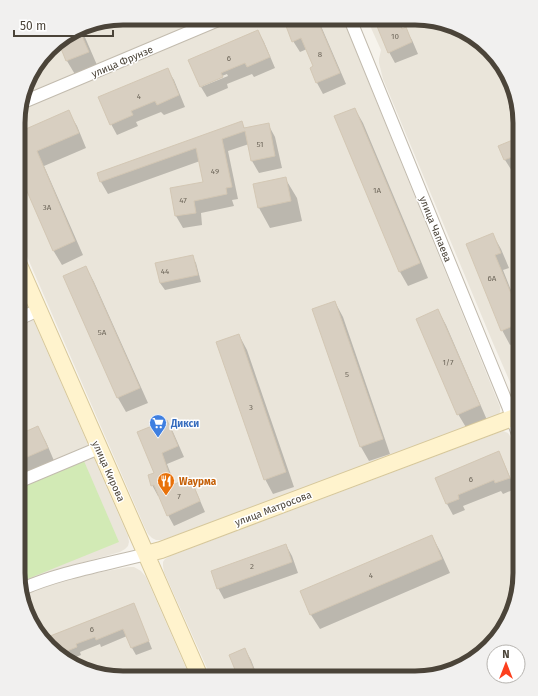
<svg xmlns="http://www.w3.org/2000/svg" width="538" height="696" font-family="'Fira Sans',sans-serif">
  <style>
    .residential { fill: #eae5da }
    .green { fill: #d2eab5 }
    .shadow { fill: #0003 }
    .building { fill: #d8cfc1; stroke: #d3c7b4 }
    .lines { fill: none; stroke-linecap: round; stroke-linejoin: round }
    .street-casing { stroke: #c2bbae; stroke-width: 14 }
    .secondary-casing { stroke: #d6c79b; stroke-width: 18 }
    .street { stroke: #fff; stroke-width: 12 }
    .secondary { stroke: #fff3cd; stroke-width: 16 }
    .labels { text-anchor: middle; stroke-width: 3; stroke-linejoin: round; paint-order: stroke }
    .number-label { font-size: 8px; fill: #6e675b }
    .street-label { font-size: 10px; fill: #4b4439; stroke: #fff }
    .shop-label { font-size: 10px; font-weight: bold; fill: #366cbe; stroke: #fff; text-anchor: start }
    .food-label { font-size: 10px; font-weight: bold; fill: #c56008; stroke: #fff; text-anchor: start }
    .rim { fill: none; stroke: #4b4439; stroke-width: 5 }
  </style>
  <rect width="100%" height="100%" fill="#f6f3ec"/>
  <path class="residential" d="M123 18H206L23 96 32 71 54 44 89 24Z
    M240 18 343 19 500 407V412L499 414 497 415 452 433 168 538 161 540H156L152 538 148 534 145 528 19 238V110Z
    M367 19H429L479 39 509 76 520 122V402L517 398 493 343 383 79 379 63V59L381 50Z
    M19 287 128 536 129 542 128 546 125 549 120 552 63 568 32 578 20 583 18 574Z
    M503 431 508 433 510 436 520 460V580L502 631 462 667 416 678 211 677 164 572 163 566V562L165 559 170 556Z
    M128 567H134L141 571 146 577 190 677H109L64 660 29 620 23 594 65 579Z"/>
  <path class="green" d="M84 461 119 542 20 582 18 574V489Z"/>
  <path class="shadow" d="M288 19H318L346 84 323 94 317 83 314 67 307 49 300 52 293 41Z
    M375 19H399L403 30 405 29 412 40 418 54 395 63 389 52Z
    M81 28 100 72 79 81 67 61 59 41Z
    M258 31 264 42 275 68 254 77 252 74 227 84 228 88 207 97 201 87 228 76 227 74 200 85Z
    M167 69 174 80 185 107 164 115 161 112 136 122 138 126 117 135 111 124Z
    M355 109 363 123 428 278 408 286 400 272 335 117Z
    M68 111 77 126 86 148 44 166 83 255 62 265 53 250 19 170V133Z
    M241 122 245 129 268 124 275 137 282 168 259 173 252 161 249 144 228 151 238 199 232 200 234 206 201 213 202 225 183 228 176 216 204 183 200 161 108 194 101 182 98 174Z
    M520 138V168L512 171 505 160 500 146Z
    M285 178 297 198 302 221 270 228 259 208Z
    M520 189V196L517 190Z
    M493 235 501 249 509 268 503 270 516 303 520 302V341L510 345 502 330Z
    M192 256 196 263 201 282 165 290 160 283Z
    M86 267 94 282 148 403 126 412 118 398 65 276Z
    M335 302 343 317 390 454 369 461 361 447 314 310Z
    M438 310 446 325 487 420 467 429 458 414Z
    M239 335 247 350 294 487 273 494 265 479Z
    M520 360V376L515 363Z
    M167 421 173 432 184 457 167 464 175 485 189 479 195 489 205 512 174 526 168 515 160 496H158L152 485Z
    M38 427 46 442 55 463 18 479V436Z
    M498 452 504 463 515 489 503 494 501 491 463 506 465 510 453 515 447 504 436 478Z
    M432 536 440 551 450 573 320 629 311 615 301 592Z
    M286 545 292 556 298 573 224 599 218 588Z
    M133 604 137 611 152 649 136 655 132 648 127 636 101 647 100 644 80 652 81 655 68 660 66 657 63 659 47 641 46 638Z
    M245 649 251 660 258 678 239 677 230 655Z"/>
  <path class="building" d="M283 18 317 19 340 73 316 83 310 68 313 66 301 38 292 42Z
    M374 19H398L402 29 406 27 412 42 388 53Z
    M79 29 89 52 66 61 58 41Z
    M258 30 270 57 247 67 245 63 221 73 223 77 200 87 188 60Z
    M168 68 179 95 157 105 155 101 131 111 133 115 110 125 98 97Z
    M355 108 420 263 399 272 334 116Z
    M69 110 79 133 37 151 75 241 53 251 19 173V132Z
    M242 121 244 128 269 123 275 156 251 161 245 131 222 139 232 187 226 188 227 194 194 201 196 213 175 216 170 188 203 182 196 148 100 182 97 173Z
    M520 137V154L504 160 498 146Z
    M286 177 291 201 258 208 253 184Z
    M493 233 501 253 495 255 515 303 520 301V323L501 331 466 244Z
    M193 255 198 275 160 283 155 263Z
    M86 266 140 388 117 398 63 276Z
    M335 301 383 439 360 447 312 309Z
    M438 309 480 405 457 415 416 319Z
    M239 334 286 472 264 480 216 342Z
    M167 420 178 446 162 453 173 485 190 477 200 501 167 516 154 485 151 486 148 475 154 473 137 432Z
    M38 426 48 448 18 461V435Z
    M499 451 510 478 495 483 494 480 458 495 459 499 446 504 435 478Z
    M432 535 442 559 310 615 300 591Z
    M286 544 292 562 217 589 211 571Z
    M134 603 149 641 131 648 123 629 96 640 95 637 76 644 77 647 62 653 61 650 57 652 45 638Z
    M245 648 257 678 238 677 229 655Z"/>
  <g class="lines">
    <g class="street-casing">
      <path id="street" d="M350 19 459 286 508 406 520 440
        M21 103 223 18
        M19 319 38 310
        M18 482 99 448
        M22 589C61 572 104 565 146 554"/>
    </g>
    <g class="secondary-casing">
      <path id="secondary" d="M19 265 200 677
        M146 554 161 550 520 415"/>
    </g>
    <use href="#street" class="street"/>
    <use href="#secondary" class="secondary"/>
  </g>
  <defs>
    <g id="supermarket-pin" transform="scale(0.9)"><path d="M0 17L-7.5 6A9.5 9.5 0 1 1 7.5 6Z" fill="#3f7fe0" stroke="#fff"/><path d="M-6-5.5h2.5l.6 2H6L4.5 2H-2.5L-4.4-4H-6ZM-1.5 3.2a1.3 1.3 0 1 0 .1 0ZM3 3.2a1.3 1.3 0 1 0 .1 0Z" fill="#fff"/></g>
    <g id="restaurant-pin" transform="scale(0.9)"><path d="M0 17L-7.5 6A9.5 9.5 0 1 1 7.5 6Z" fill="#e8710a" stroke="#fff"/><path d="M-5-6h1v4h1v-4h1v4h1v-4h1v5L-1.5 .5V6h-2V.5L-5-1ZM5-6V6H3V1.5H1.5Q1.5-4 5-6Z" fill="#fff"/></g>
  </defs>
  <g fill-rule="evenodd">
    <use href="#supermarket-pin" x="158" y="423"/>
    <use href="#restaurant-pin" x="166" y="481"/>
  </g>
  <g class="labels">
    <g class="number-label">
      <text x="395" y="39">10</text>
      <text x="320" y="57">8</text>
      <text x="229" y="61">6</text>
      <text x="139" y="99">4</text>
      <text x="260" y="147">51</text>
      <text x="215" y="174">49</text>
      <text x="377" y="193">1А</text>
      <text x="183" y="203">47</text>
      <text x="47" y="210">3А</text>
      <text x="165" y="274">44</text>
      <text x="492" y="281">6А</text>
      <text x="102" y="335">5А</text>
      <text x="448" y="365">1/7</text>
      <text x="347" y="377">5</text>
      <text x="251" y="410">3</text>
      <text x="471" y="482">6</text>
      <text x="179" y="499">7</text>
      <text x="252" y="569">2</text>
      <text x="371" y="578">4</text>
      <text x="92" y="632">6</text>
    </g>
    <g class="street-label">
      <text transform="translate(122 61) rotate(-23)" y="4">улица Фрунзе</text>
      <text transform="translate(436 229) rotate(68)" y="4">улица Чапаева</text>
      <text transform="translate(109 471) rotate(66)" y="4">улица Кирова</text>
      <text transform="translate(273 508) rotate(-21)" y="4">улица Матросова</text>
    </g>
    <g class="shop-label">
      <text x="171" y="427">Дикси</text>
    </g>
    <g class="food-label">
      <text x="179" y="485">Wаурма</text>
    </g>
  </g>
  <path d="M0 0H538V696H0ZM123 25H415A98 98 0 0 1 513 123V573A98 98 0 0 1 415 671H123A98 98 0 0 1 25 573V123A98 98 0 0 1 123 25Z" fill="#f1f0ef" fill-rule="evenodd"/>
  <path class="rim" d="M123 25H415A98 98 0 0 1 513 123V573A98 98 0 0 1 415 671H123A98 98 0 0 1 25 573V123A98 98 0 0 1 123 25Z"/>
  <g transform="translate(506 664)"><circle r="19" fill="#ffffff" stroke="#b7b4b0"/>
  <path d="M0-3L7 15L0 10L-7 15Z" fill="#fc3f1d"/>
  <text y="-6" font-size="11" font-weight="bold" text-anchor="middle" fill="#4b4439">N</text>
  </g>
  <path d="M14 30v6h99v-6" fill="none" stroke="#4b4439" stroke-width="2"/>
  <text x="20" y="30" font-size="12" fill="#4b4439" stroke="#ffffff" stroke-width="3" paint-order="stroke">50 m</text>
</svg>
